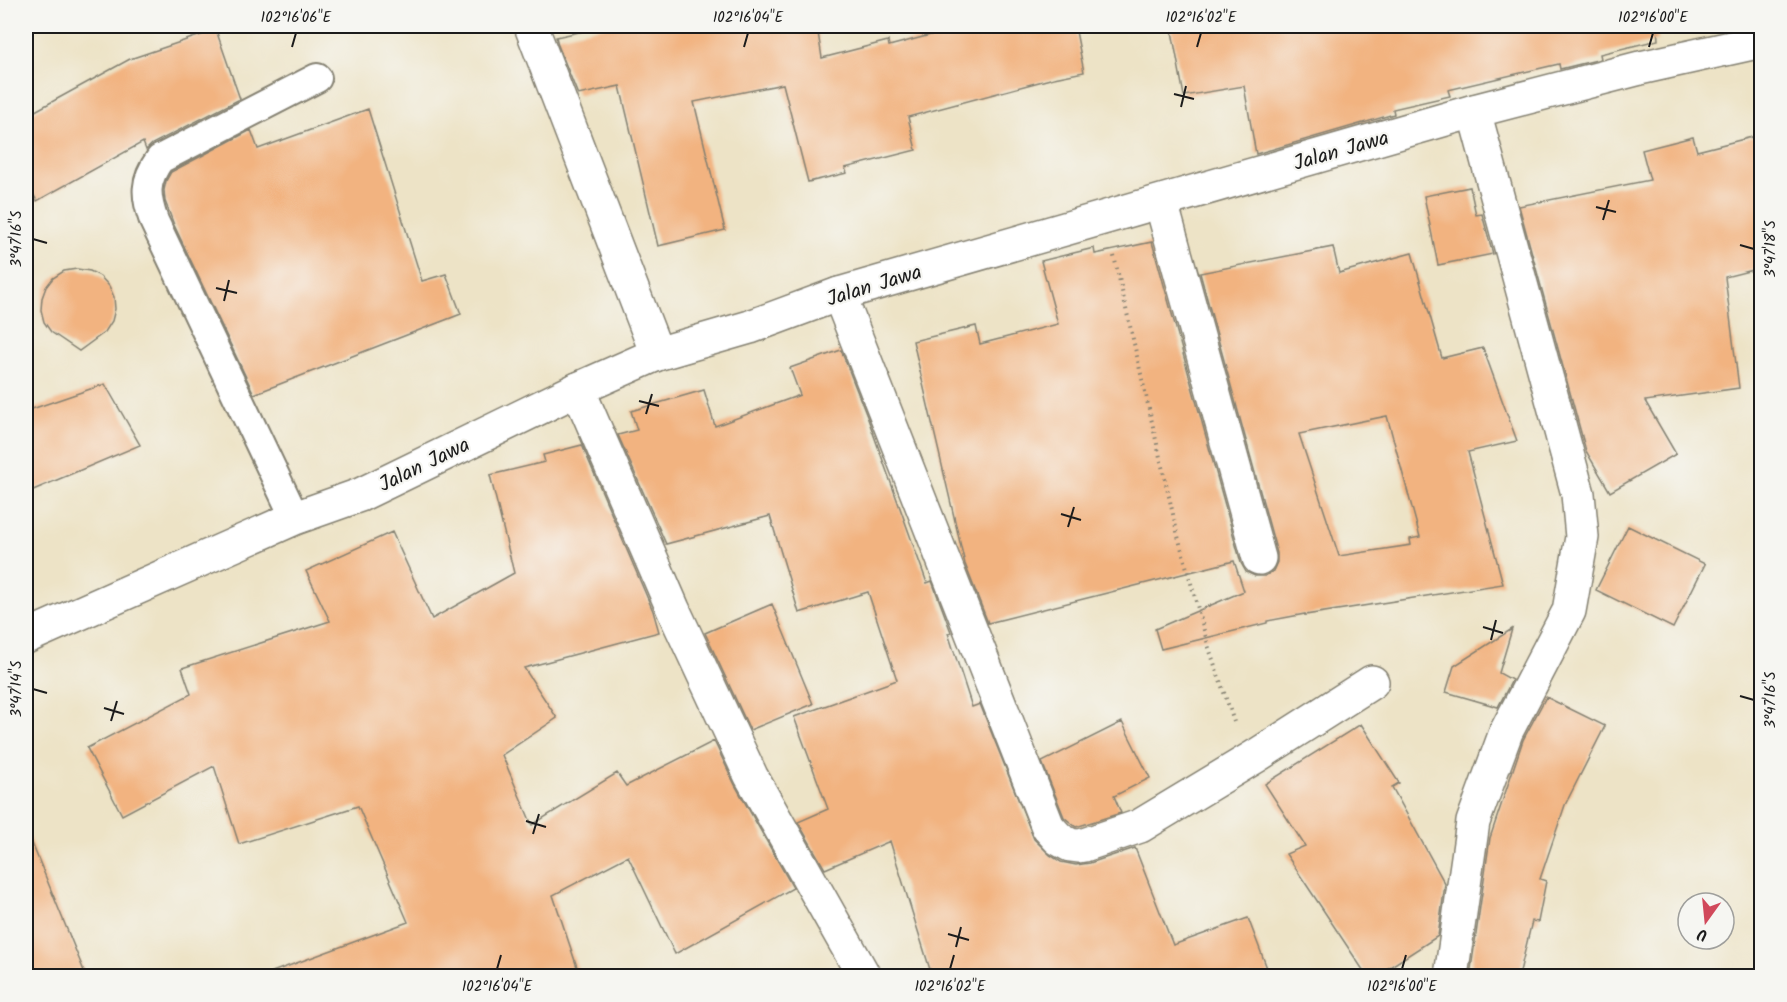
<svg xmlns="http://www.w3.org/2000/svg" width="1787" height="1002" font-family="Kalam,sans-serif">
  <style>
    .building { fill: #f2b380; fill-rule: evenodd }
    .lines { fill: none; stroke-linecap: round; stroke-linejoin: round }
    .service-casing { stroke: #848071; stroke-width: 32 }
    .minor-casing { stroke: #848071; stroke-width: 36 }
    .tertiary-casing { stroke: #848071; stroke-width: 36 }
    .path { stroke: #848071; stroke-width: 4; stroke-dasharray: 1.5 4.5; stroke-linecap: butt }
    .service { stroke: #fff; stroke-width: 28 }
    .minor { stroke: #fff; stroke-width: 33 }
    .tertiary { stroke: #fff; stroke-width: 33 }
    .ticks { fill: none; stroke: #1c1c1c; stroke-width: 2 }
    .labels { text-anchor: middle; stroke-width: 4.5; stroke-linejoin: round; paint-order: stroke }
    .street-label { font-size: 21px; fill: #1c1c1c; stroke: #f6f6f2 }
    .neatline { fill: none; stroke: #1c1c1c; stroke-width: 2 }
    .ticks-label { font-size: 15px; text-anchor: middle; fill: #1c1c1c }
  </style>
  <rect width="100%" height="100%" fill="#f6f6f2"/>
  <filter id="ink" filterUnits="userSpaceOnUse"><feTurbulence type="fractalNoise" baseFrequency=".0167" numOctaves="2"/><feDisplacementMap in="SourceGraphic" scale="12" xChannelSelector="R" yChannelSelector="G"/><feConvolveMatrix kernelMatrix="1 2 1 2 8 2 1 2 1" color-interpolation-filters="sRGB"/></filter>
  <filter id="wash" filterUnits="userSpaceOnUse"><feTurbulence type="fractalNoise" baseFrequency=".008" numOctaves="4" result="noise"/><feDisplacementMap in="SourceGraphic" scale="24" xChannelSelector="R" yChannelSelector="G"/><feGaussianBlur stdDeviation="1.35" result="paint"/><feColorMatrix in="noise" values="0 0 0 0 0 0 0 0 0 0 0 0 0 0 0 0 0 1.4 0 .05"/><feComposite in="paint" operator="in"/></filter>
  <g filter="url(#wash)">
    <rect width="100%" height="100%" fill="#ede3c6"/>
    <g id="blocks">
      <path class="building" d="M607 26H817L822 58 888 41 889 46 964 26H1075L1084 72 1054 78 908 117 916 150 845 168 847 173 808 182 783 84 694 102 725 230 658 246 620 86 578 95 558 45 556 37Z
        M1171 26H1657L1658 40 1600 54 1601 59 1560 69 1559 64 1448 90 1450 96 1393 109 1394 114 1256 154 1244 86 1184 96Z
        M216 30 240 99 152 144 146 150 143 142 37 201 26 180V116L130 59Z
        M368 109 422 281 446 274 461 314 254 394 174 225 165 201 164 190 166 181 171 172 251 130 258 149Z
        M1756 136 1761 156V268L1725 277 1739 388 1645 401 1676 454 1610 492 1586 451 1519 206 1650 180 1642 150 1693 137 1697 151Z
        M1470 187 1476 215 1482 214 1493 254 1438 265 1424 196Z
        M1152 242 1241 563 1246 572 1255 576H1265L1273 571 1277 562V553L1200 273 1333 247 1339 273 1412 253 1442 358 1483 348 1517 441 1468 452 1503 584 1305 615V614L1267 621V623L1161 649 1155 629 1244 591 1234 561 988 623 965 564 913 341 976 326 980 344 1058 324 1041 261 1094 248 1095 254ZM1387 416 1420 537 1410 539 1411 545 1339 556 1299 434Z
        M77 269 90 271 100 276 109 286 114 297 115 309 112 321 105 332 79 351 51 332 44 322 41 310 42 298 46 287 53 278 64 271Z
        M841 350 868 419 927 583 932 581 951 632 948 633 972 707 980 704 1034 839 1050 855 1061 862 1076 865 1090 863 1135 848 1173 945 1248 918 1270 976H932L890 841 825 869 798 822 828 809 794 717 897 680 868 592 799 613 770 516 666 544 618 435 637 430 631 411 704 390 715 426 800 395 790 368Z
        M105 384 140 445 26 493V411Z
        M582 445 653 611 659 632 524 668 557 718 502 755 532 825 617 773 626 786 714 741 735 785 793 888 675 954 628 856 553 895 580 976H272V972L408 922 358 806 239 844 214 766 122 815 87 748 191 694 182 668 330 621 306 571 392 532 432 619 514 573 490 475 545 462 543 455Z
        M1628 526 1705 564 1673 628 1596 590Z
        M772 604 813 704 750 730 705 633Z
        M1512 629 1499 673 1512 680 1498 707 1446 692 1454 666Z
        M1546 697 1605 726 1565 805 1540 879 1546 881 1538 922 1532 921 1519 976H1470L1490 838 1523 740Z
        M1122 722 1150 778 1114 796 1121 813 1076 827 1064 817 1042 762Z
        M1361 724 1399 783 1392 787 1445 884 1438 936 1376 976H1367L1286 854 1305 846 1265 784Z
        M26 831H27L86 976H26Z"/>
    </g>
  </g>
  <g filter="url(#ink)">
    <use href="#blocks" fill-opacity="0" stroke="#848071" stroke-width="1.5"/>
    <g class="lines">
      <g class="service-casing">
        <path id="service" d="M295 518 154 221C145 196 144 181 160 159L317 78"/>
      </g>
      <g class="minor-casing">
        <path id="minor" d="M531 26 657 354
          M1161 202 1259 558
          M839 294 1048 827 1059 839 1070 845 1078 846 1084 845 1140 826 1256 756 1372 682
          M578 389 673 609 751 776 864 976
          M1451 976 1473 822 1506 732 1569 611 1582 537 1578 494 1474 111"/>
      </g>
      <g class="tertiary-casing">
        <path id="tertiary" d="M26 637 295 518 360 495 578 389 657 354 750 327 839 294 1474 111 1640 68 1762 41"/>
      </g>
      <path class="path" d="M1114 256 1178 536 1208 645 1234 722"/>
      <use href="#service" class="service"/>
      <use href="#minor" class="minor"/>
      <use href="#tertiary" class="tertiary"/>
    </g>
  </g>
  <path class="ticks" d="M292 47 296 33M744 47 748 33M1197 47 1201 33M1649 47 1653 33M1174 94 1194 99M1181 107 1186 86M1596 207 1616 212M1603 220 1609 200M33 239 47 243M1740 245 1754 249M216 288 237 293M224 301 229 280M639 401 659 406M646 414 652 394M1061 514 1081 520M1068 527 1074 507M1483 627 1503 633M1491 640 1496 620M33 689 47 693M1740 696 1754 700M104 708 124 714M111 721 117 701M526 821 546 827M533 834 539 814M948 934 969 940M956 947 961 927M497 969 501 955M950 969 954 955M1402 969 1406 955"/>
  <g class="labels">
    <g class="street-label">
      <text transform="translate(1341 150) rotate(-16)" y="7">Jalan Jawa</text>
      <text transform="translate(874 285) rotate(-17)" y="7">Jalan Jawa</text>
      <text transform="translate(424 464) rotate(-26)" y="7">Jalan Jawa</text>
    </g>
  </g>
  <rect width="1787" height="1002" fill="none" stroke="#f6f6f2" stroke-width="66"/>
  <g transform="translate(1706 921) rotate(195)"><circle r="28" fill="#f6f6f2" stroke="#9f9f9c" stroke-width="1.5"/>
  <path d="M0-4.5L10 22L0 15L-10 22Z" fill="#d1495b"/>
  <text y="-9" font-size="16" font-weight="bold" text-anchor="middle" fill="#1c1c1c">U</text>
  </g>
  <rect x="33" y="33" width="1721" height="936" class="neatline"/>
  <g class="ticks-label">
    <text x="296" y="22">102°16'06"E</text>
    <text x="748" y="22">102°16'04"E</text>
    <text x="1201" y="22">102°16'02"E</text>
    <text x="1653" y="22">102°16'00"E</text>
    <text transform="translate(16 239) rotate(-90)" y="5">3°47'16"S</text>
    <text transform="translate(1770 249) rotate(-90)" y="5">3°47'18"S</text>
    <text transform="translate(16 689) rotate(-90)" y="5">3°47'14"S</text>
    <text transform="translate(1770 700) rotate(-90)" y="5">3°47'16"S</text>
    <text x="497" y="991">102°16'04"E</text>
    <text x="950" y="991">102°16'02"E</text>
    <text x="1402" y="991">102°16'00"E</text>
  </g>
</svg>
